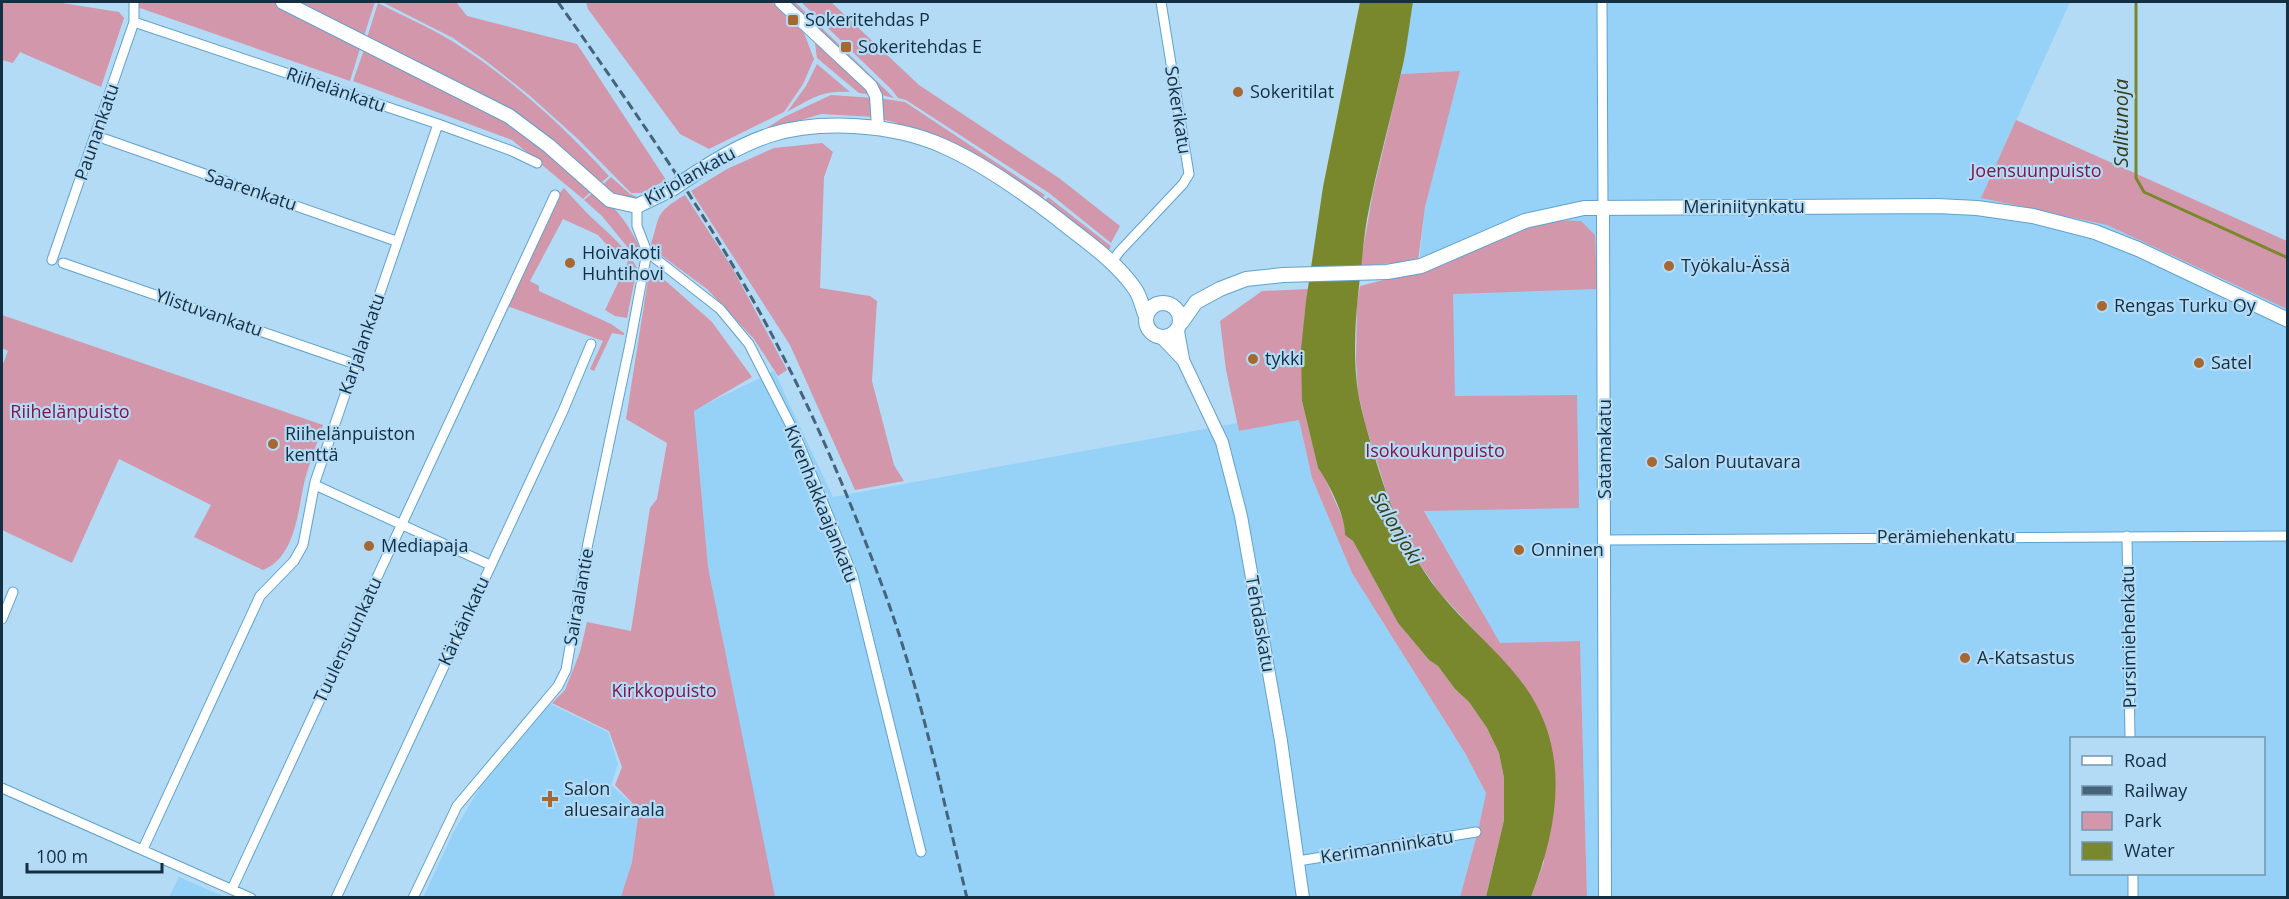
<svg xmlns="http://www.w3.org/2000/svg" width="2289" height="899" font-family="'Open Sans',sans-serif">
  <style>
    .built { fill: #96d1f8; fill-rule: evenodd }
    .green { fill: #d297aa }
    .water { fill: #79882d }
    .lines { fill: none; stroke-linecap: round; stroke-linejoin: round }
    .stream { stroke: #79882d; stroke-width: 3 }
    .minor-casing { stroke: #5fa2cc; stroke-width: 11 }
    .tertiary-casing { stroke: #5fa2cc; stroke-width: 14 }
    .secondary-casing { stroke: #5fa2cc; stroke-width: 16 }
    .minor { stroke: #fff; stroke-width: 9 }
    .tertiary { stroke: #fff; stroke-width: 12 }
    .secondary { stroke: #fff; stroke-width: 14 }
    .rail { stroke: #456479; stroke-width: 3; stroke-dasharray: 9 4.5; stroke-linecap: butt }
    .secondary-bridge-casing { stroke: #5fa2cc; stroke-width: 16; stroke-linecap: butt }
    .secondary-bridge { stroke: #fff; stroke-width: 14 }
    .poi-dot { fill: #a76730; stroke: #b4dbf6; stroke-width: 2 }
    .labels { text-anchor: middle; stroke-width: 4.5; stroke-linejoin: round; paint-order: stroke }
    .poi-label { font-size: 18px; fill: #132f41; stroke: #b4dbf6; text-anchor: start }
    .street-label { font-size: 18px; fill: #132f41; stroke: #b4dbf6 }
    .park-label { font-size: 18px; fill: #811548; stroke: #b4dbf6 }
    .water-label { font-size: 20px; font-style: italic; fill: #373d18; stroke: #b4dbf6 }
  </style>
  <rect width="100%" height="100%" fill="#b4dbf6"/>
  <path class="built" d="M1413 2H2070L1981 198 2107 225 2287 309V897H1587L1580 641 1500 644 1424 510 1455 396 1452 294 1516 232 1444 265 1418 272 1425 207 1460 71 1401 74ZM2072 738H2264V874H2072Z
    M774 371 833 497 1237 423 1239 431 1299 420 1312 478 1352 573 1465 753 1486 793 1478 831 1460 897H774L708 567 694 410Z
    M550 704 608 732 618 764 611 785 639 810 632 862 621 897 423 898 452 835 479 789Z
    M179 877 225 897H169Z"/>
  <path class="green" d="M2 2H56L119 12 124 18 101 87 20 52 13 63 2 60Z
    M137 2H279L362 42 350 81 137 7Z
    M287 2H375L363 39Z
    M382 2H456L467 16 577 44 666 180 642 193H631L578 139 529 95 486 61 453 38Z
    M586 2H772L804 33 814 59 803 84 784 112 709 149 680 134 588 9Z
    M785 2H795L894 98 877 94Z
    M801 2H831L919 85 1059 178 1120 226 1111 243 1049 193 906 100 898 98 892 90Z
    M378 3C403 16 429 27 452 41 511 78 562 125 609 176L596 187 549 143 366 41Z
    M814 36 874 95 859 93 817 58Z
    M366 44 508 117 594 189 583 199 512 140 353 81Z
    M817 64 850 92C821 90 811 99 787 112L806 86Z
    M1460 71 1425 207 1418 261 1360 266 1373 192 1401 74Z
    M831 95 874 98 875 117 821 114 759 133 784 117Z
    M878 98 905 102 1045 195 1039 203 960 154 894 122 880 119Z
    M2016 120 2287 241V309L2107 225 1981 198Z
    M822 143 833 152 824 177 820 288 870 296 877 301 872 381 894 465 904 481 855 490 790 345 691 191 727 169 774 148Z
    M611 177 630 194 639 198 631 202 599 188Z
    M564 188C572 197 581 207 590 216 607 232 625 246 637 268L627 318 615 316 605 310 628 262 614 253 598 235 563 219 530 281 539 286V291L611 324 624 333V335L612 333 594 371 590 369 603 341 507 306 558 195Z
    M596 190C618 211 626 220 640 248L634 255 602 216 584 200Z
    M685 195 733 269 787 370 778 376 754 339 707 289 650 247C661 215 653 214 685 195Z
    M1048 197 1111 246 1103 260 1042 205Z
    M1551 220 1581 221 1595 235 1597 289 1453 294 1455 396 1577 395 1579 508 1424 511 1500 643 1580 641 1587 897H1531L1544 862 1523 683 1439 592 1410 550 1394 517 1365 423 1358 392 1356 361 1357 303 1360 286 1443 265 1516 232Z
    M650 267 712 322 752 377 694 411 708 567 775 897H621L632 862 639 810 615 785 622 767 609 731 552 703 565 690 580 652 587 622 631 631 650 508 657 499 667 443 626 419Z
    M1308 289 1302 401 1318 468 1324 476 1346 526V535L1353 541 1398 623 1429 660 1438 666 1455 689 1469 702 1487 728 1499 753 1504 778V820L1486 897H1460L1478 831 1486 793 1465 753 1352 573 1312 478 1299 420 1239 431 1226 370 1220 321 1262 291Z
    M2 315 323 425C317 443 310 461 305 479 298 509 296 557 263 570L194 537 211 505 119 459 72 563 2 530V366L8 351 2 348Z"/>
  <path class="water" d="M1360 2H1413C1409 25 1407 50 1401 73 1390 122 1376 170 1367 219 1363 242 1362 264 1359 286 1355 321 1353 358 1358 392 1362 415 1369 436 1375 458 1390 507 1407 552 1439 592 1465 624 1496 649 1521 681 1572 748 1559 824 1531 897H1486L1504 820V778L1499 753 1487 728 1469 702 1455 689 1438 666 1429 660 1398 623 1353 541 1345 535C1346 518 1329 483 1318 468L1302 401 1301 350 1306 301 1323 187Z"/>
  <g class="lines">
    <path class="stream" d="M2136 2V178L2144 192 2288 258"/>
    <g class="minor-casing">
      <path id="minor" d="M1602 2 1603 209
        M134 22 438 124 512 151 537 163
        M105 139 396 241
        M637 206V226L647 252 720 309 749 344 795 434 853 576 921 852
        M52 260 134 22V2
        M1112 262 1119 252 1183 184 1189 174 1161 2
        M63 263 355 364
        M315 485 490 565
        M2127 536 2130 738
        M1605 540 2288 536
        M2 619 13 592
        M2 788 251 898
        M143 849 260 596 294 561 303 545 315 482 438 124
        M1298 861 1476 832
        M2133 874V898
        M232 889 555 195
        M336 898 563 411 591 344
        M413 898 457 806 558 686 566 670 588 543 630 344 647 252"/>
    </g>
    <g class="tertiary-casing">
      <path id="tertiary" d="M781 2 871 86 876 96 878 128
        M1603 209 1605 898
        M1178 331 1183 359
        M1162 338 1183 360 1222 442 1241 516 1281 741 1303 898"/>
    </g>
    <g class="secondary-casing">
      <path id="secondary" d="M283 2 509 116 549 146 610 200 637 206 672 189
        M693 175C717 159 742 144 770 135 821 119 894 124 943 146 984 164 1023 192 1058 219 1085 241 1115 260 1135 289 1140 296 1142 306 1145 314
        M1146 320a17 17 0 1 1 34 0a17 17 0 1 1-34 0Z
        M1182 322 1196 302 1220 289 1246 279 1283 275 1387 272 1421 266 1525 221 1584 208 1937 206 1977 208 2033 216 2095 232 2138 249 2288 320"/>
    </g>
    <use href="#minor" class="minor"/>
    <use href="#tertiary" class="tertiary"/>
    <use href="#secondary" class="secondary"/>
    <path class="rail" d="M558 2C622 93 686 184 742 281 797 375 842 478 880 580 919 682 941 791 967 898"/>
    <g class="secondary-bridge-casing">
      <path id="secondary-bridge" d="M672 189 693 175"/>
    </g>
    <use href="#secondary-bridge" class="secondary-bridge"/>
  </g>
  <g class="poi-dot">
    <rect x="787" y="14" width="12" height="12" rx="3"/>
    <rect x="840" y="41" width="12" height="12" rx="3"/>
    <circle cx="1238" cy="92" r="6"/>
    <circle cx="570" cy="263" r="6"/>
    <circle cx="1669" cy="266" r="6"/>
    <circle cx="2102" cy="306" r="6"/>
    <circle cx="1253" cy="359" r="6"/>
    <circle cx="2199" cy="363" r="6"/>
    <circle cx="273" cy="444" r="6"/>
    <circle cx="1652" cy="462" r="6"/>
    <circle cx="369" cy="546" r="6"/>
    <circle cx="1519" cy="550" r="6"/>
    <circle cx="1965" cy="658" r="6"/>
    <path d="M547 790h6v6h6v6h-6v6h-6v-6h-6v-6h6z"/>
  </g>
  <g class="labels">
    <g class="poi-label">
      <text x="805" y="26">Sokeritehdas P</text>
      <text x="858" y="53">Sokeritehdas E</text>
      <text x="1250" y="98">Sokeritilat</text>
      <text x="582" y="259">Hoivakoti<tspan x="582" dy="21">Huhtihovi</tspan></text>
      <text x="1681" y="272">Työkalu-Ässä</text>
      <text x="2114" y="312">Rengas Turku Oy</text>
      <text x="1265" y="365">tykki</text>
      <text x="2211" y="369">Satel</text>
      <text x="285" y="440">Riihelänpuiston<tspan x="285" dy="21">kenttä</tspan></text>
      <text x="1664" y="468">Salon Puutavara</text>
      <text x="381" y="552">Mediapaja</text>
      <text x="1531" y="556">Onninen</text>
      <text x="1977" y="664">A-Katsastus</text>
      <text x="564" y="795">Salon<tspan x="564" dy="21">aluesairaala</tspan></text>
    </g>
    <g class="street-label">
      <text transform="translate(336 90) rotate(19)" y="6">Riihelänkatu</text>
      <text transform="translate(1178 110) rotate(81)" y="6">Sokerikatu</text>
      <text transform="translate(97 132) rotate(-71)" y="6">Paunankatu</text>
      <text transform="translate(690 176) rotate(-29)" y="6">Kirjolankatu</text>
      <text transform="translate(251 190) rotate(19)" y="6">Saarenkatu</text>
      <text x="1744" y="213">Meriniitynkatu</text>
      <text transform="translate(209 313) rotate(19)" y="6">Ylistuvankatu</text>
      <text transform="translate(362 344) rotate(-71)" y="6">Karjalankatu</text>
      <text transform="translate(1605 449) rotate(-90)" y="6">Satamakatu</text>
      <text transform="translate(821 504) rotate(68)" y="6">Kivenhakkaajankatu</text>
      <text x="1946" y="543">Perämiehenkatu</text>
      <text transform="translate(579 597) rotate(-80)" y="6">Sairaalantie</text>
      <text transform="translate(464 621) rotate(-65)" y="6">Kärkänkatu</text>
      <text transform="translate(1260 624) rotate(80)" y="6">Tehdaskatu</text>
      <text transform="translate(2129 637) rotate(-91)" y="6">Pursimiehenkatu</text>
      <text transform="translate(348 640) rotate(-65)" y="6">Tuulensuunkatu</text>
      <text transform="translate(1387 847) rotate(-9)" y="6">Kerimanninkatu</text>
    </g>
    <g class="park-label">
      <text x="2036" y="177">Joensuunpuisto</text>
      <text x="70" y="418">Riihelänpuisto</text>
      <text x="1435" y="457">Isokoukunpuisto</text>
      <text x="664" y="697">Kirkkopuisto</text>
    </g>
    <g class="water-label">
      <text transform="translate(2121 123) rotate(-90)" y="7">Salitunoja</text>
      <text transform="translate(1397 528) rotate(59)" y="7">Salonjoki</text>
    </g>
  </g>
  <rect width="2289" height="899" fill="none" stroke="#132f41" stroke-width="6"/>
  <rect x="2070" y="737" width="195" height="138" fill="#b4dbf6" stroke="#7496ae" stroke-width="1.5"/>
  <rect x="2082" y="756" width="30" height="9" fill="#ffffff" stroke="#7496ae" stroke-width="1.5"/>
  <text x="2124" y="767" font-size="18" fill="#132f41">Road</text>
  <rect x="2082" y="786" width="30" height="9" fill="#456479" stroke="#7496ae" stroke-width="1.5"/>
  <text x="2124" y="797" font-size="18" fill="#132f41">Railway</text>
  <rect x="2082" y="812" width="30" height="18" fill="#d297aa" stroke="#7496ae" stroke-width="1.5"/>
  <text x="2124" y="827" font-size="18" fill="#132f41">Park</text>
  <rect x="2082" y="842" width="30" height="18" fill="#79882d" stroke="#7496ae" stroke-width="1.5"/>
  <text x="2124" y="857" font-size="18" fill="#132f41">Water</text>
  <path d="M27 863v9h135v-9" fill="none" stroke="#132f41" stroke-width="3"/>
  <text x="36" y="863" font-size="18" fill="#132f41" stroke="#b4dbf6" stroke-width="4.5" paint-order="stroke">100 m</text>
</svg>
